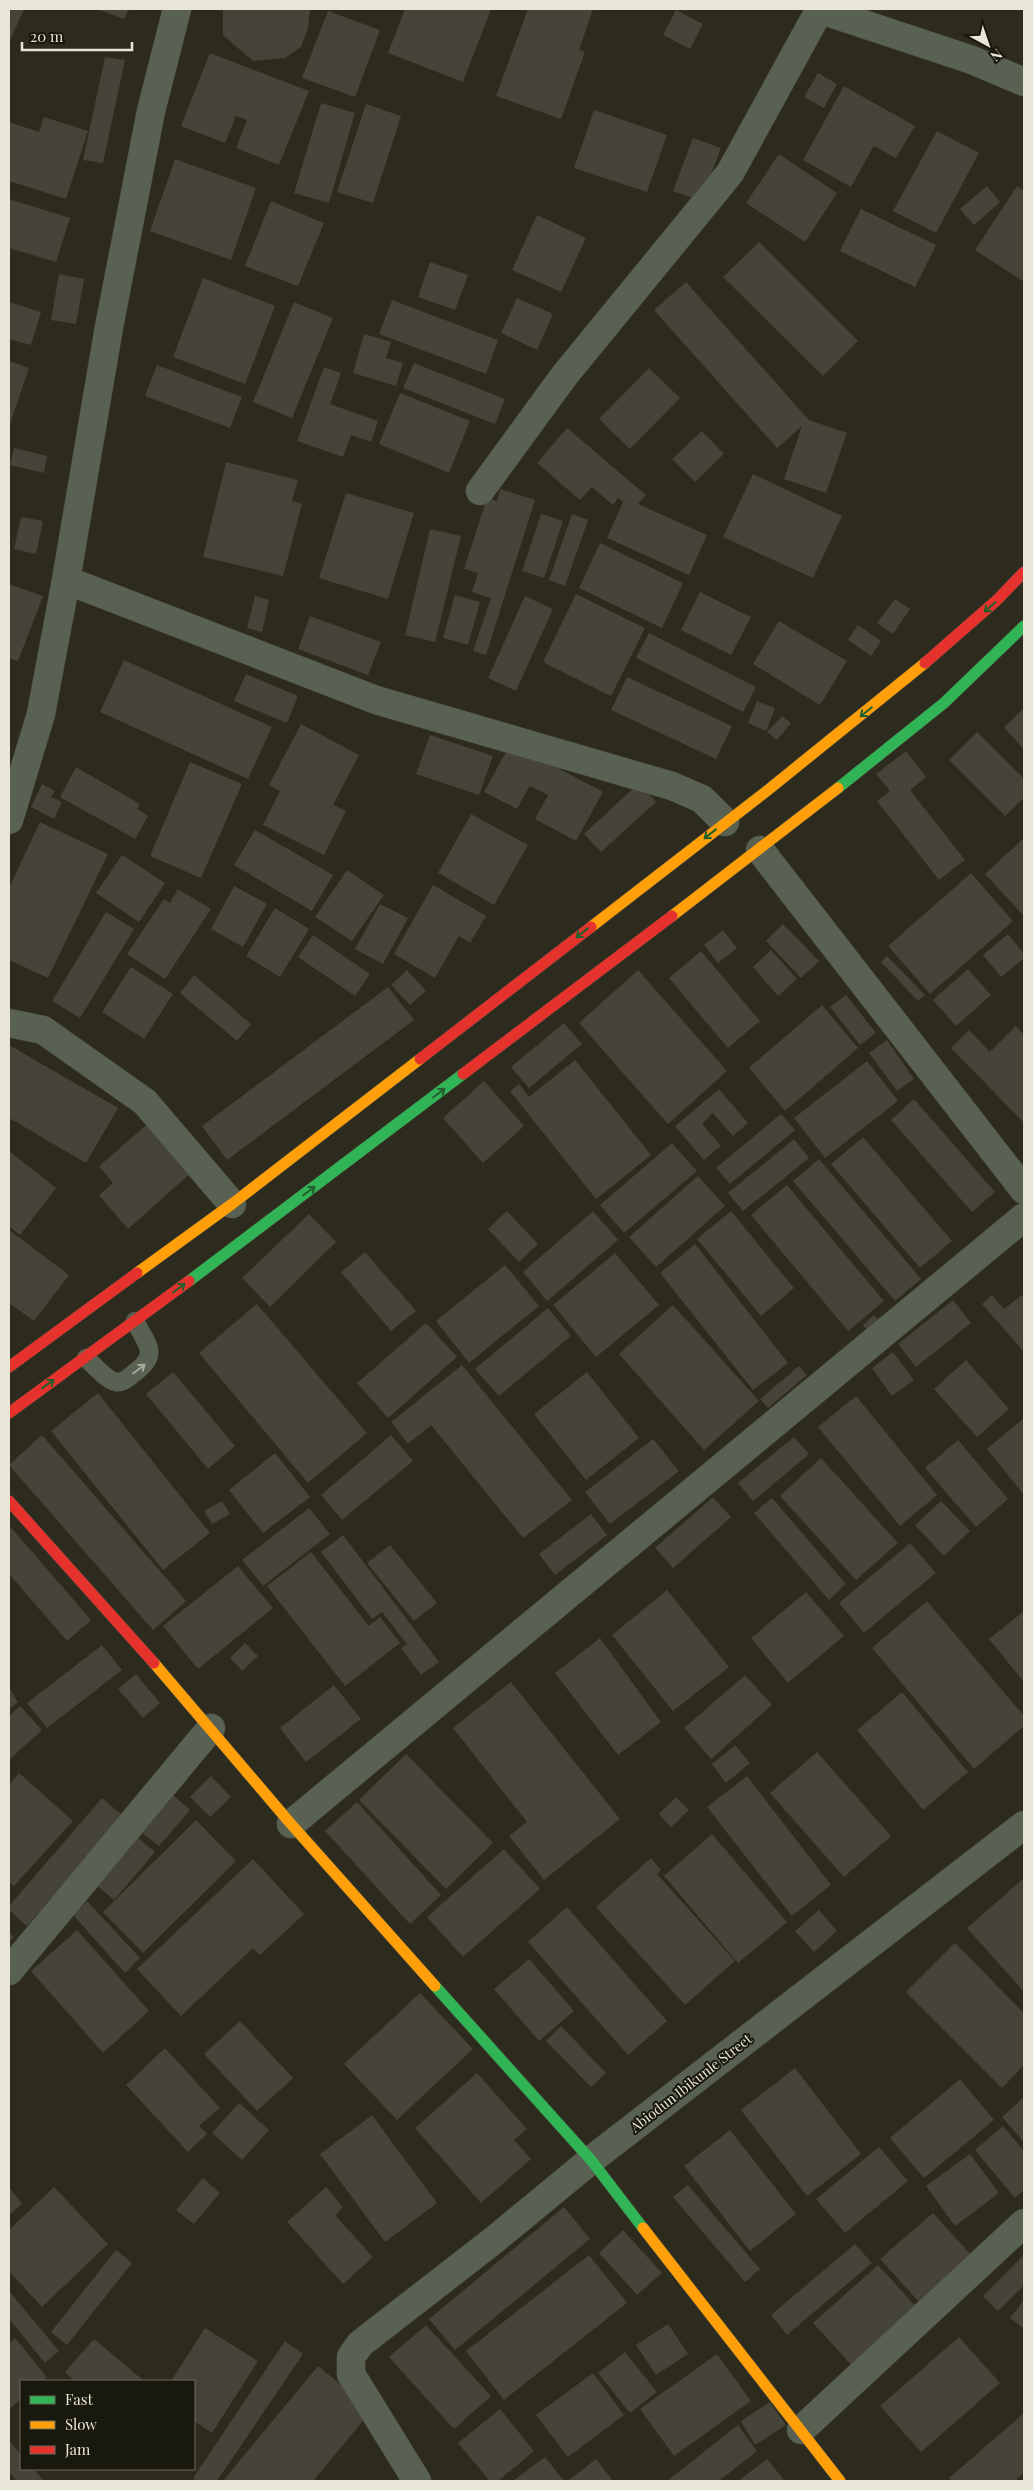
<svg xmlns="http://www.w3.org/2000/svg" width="1033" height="2490" font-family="'Playfair Display',serif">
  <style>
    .building { fill: #464338 }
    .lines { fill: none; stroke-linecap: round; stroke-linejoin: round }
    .lane-casing { stroke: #48483c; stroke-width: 19 }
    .street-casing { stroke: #48483c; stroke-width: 29 }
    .fast-casing { stroke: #48483c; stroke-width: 12 }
    .slow-casing { stroke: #48483c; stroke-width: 12 }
    .jam-casing { stroke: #48483c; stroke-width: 12 }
    .lane { stroke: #596153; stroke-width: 18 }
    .street { stroke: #596153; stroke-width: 28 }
    .fast { stroke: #30b455; stroke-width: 11 }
    .slow { stroke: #ff9f0a; stroke-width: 11 }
    .jam { stroke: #e5322d; stroke-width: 11 }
    .oneway { stroke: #235e2d }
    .oneway2 { stroke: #a8ab9c }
    .labels { text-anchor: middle; stroke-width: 4; stroke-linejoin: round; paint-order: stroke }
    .street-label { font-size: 14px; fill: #e8e7d7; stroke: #19180d }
  </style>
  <rect width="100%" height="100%" fill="#2c2b1d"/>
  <path class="building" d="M9 9H24L9 43Z
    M97 9H129L124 19Z
    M223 9H310L308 28 301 47 285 58 253 61 223 35Z
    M405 9H491L463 82 388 53Z
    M528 9H593L579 50 585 52 561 119 496 96Z
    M676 10 703 24 690 49 663 35Z
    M328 11 380 30 355 97 302 78Z
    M210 53 309 91 279 165 236 148 247 120 236 116 225 143 181 126Z
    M105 57 125 60 103 163 83 160Z
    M818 73 837 84 824 108 804 97Z
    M844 86 915 126 896 158 874 146 851 187 803 160Z
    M321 103 355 113 329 203 294 193Z
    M366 104 401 116 373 203 337 192Z
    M594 110 667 135 647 192 574 168Z
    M44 117 88 131 66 199 9 181V122L39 132Z
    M937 131 979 153 936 233 893 211Z
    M693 138 721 148 701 201 673 191Z
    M779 154 837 193 805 242 746 203Z
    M175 159 256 188 231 260 150 231Z
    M987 186 1000 202 974 225 960 209Z
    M1017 186 1024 191V282L975 250Z
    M9 199 70 218 56 262 9 248Z
    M271 201 324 223 298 286 245 266Z
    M861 209 936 245 915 287 840 251Z
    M537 215 586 238 561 292 512 270Z
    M759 242 858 341 823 376 723 277Z
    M430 262 468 275 455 310 418 297Z
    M59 274 84 279 76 324 51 320Z
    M203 278 275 306 245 384 173 357Z
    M686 282 809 420 847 433 826 493 784 479 802 426 777 448 654 310Z
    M517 298 553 314 537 350 501 333Z
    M392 300 498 340 486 374 379 334Z
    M9 302 41 312 31 345 9 339Z
    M294 302 333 318 292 418 253 402Z
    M364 334 391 342 386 358 403 363 396 386 353 373Z
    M9 361 29 368 9 427Z
    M414 363 505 399 495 424 403 388Z
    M157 365 242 397 230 428 145 396Z
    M324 367 341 373 330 404 378 421 371 442 351 435 343 457 297 441Z
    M649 368 680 398 630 449 599 419Z
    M400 393 470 421 449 473 379 444Z
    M567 428 646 495 638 504 707 535 689 575 607 538 623 502 618 498 613 505 592 487 580 500 537 463Z
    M702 431 724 454 695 482 672 459Z
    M14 448 47 456 44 473 10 465Z
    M226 462 298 480 292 501 302 504 283 576 203 557Z
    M753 474 842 516 813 578 723 537Z
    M500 489 535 500 486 655 473 651 491 598 472 592 478 573 464 569 487 498 497 501Z
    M346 493 414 513 388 599 319 578Z
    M541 514 563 521 544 578 522 571Z
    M572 514 588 520 565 586 549 580Z
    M21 517 43 521 36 554 14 549Z
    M430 529 461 536 435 642 405 635Z
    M600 543 683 583 662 628 579 588Z
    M9 584 43 596 18 661 9 658Z
    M700 592 751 617 731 655 681 630Z
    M576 594 645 628 611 696 543 662Z
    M455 595 480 602 468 645 443 638Z
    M255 596 269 600 262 632 247 628Z
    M525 596 553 609 516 691 488 678Z
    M895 599 910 609 893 634 877 623Z
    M310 616 381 642 368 675 298 649Z
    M779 621 847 661 820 705 753 664Z
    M858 625 881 641 871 656 848 640Z
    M649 633 756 687 743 712 636 658Z
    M124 660 272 727 248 779 100 712Z
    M246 674 298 696 287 723 234 701Z
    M627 677 732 726 716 759 611 710Z
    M757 701 775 708 766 731 748 723Z
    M1024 708V750L1004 727Z
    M782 716 791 723 777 740 767 732Z
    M301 724 359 755 333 805 346 811 324 855 263 825 280 791 269 785Z
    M977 732 1024 779V798L1005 816 949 760Z
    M430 735 493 756 479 795 416 774Z
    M511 743 603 792 576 841 535 819 548 795 530 786 517 809 484 792Z
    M906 751 926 777 910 790 965 860 939 880 877 801 890 791 876 774Z
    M190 762 242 784 201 878 150 856Z
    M76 767 140 804 137 809 148 816 135 839 60 797Z
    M639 783 656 802 601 852 584 834Z
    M42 784 55 791 51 797 62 802 54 819 31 807Z
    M471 814 528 845 494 905 438 873Z
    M40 822 108 854 48 978 9 960V888Z
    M255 830 333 875 312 911 234 865Z
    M1024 838V914L1023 915 985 874Z
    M122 855 165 883 139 922 96 893Z
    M347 870 384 895 352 941 315 917Z
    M971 873 1013 921 930 994 888 946Z
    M433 885 486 916 470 943 459 936 435 978 394 954Z
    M234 886 267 904 243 947 211 929Z
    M178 889 211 909 165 979 127 954 164 899 170 903Z
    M380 904 408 918 383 964 355 949Z
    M275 908 309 929 280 977 246 956Z
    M106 912 134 929 80 1018 52 1001Z
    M783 924 819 961 801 978 766 941Z
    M723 930 737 948 718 963 704 945Z
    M1008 934 1024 954V958L1001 977 983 955Z
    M313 935 370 974 355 996 298 957Z
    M771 950 797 979 778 996 753 967Z
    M701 951 760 1021 728 1048 669 978Z
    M887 956 925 995 918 1001 881 962Z
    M131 967 173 994 144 1039 102 1012Z
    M968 969 991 995 956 1026 933 1000Z
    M407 970 426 991 410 1005 391 985Z
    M638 970 727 1071 668 1124 579 1023Z
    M194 975 251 1024 237 1041 180 993Z
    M388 987 414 1020 227 1160 202 1126Z
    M846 995 876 1033 860 1045 830 1007Z
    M822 1005 858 1048 785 1111 749 1068Z
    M564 1023 582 1044 529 1088 511 1067Z
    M1016 1026 1024 1035V1123L951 1048 969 1030 990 1052Z
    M887 1040 914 1079 897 1091 869 1053Z
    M9 1045 118 1108 86 1163 9 1118Z
    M575 1060 651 1155 596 1199 510 1091 519 1084 529 1097Z
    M867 1061 898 1101 825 1158 794 1118Z
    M484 1081 524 1126 483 1163 443 1118Z
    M719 1089 748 1123 733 1136 713 1113 702 1124 721 1146 704 1160 675 1126Z
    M914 1099 995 1192 972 1212 891 1120Z
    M781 1114 795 1130 730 1184 716 1168Z
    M150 1122 193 1171 128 1229 99 1195 113 1183 99 1166Z
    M863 1137 952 1241 920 1268 831 1164Z
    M794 1139 809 1158 743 1211 728 1193Z
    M672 1143 697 1171 624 1233 600 1205Z
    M9 1151 56 1188 20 1235 9 1226Z
    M819 1159 921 1279 895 1301 793 1181Z
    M698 1176 725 1206 656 1267 629 1237Z
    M787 1185 884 1301 848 1331 751 1215Z
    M507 1211 538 1244 519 1262 488 1229Z
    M593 1211 618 1240 547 1301 523 1272Z
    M731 1211 794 1288 761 1316 697 1239Z
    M309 1214 336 1242 270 1307 242 1278Z
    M9 1230 69 1275 34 1321 9 1303Z
    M695 1244 788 1363 753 1390 660 1273Z
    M365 1252 416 1311 391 1331 341 1272Z
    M615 1253 659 1305 596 1357 553 1305Z
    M505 1265 539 1306 469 1363 436 1321Z
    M992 1295 1004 1309 1022 1295 1024 1298V1352L982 1304Z
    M953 1300 971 1323 916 1367 898 1344Z
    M257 1304 367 1433 308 1483 199 1353Z
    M673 1305 759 1401 704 1450 619 1354Z
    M548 1308 571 1336 499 1396 475 1369Z
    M874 1315 879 1321 868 1331 863 1325Z
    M426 1323 457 1357 388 1418 357 1383Z
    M893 1352 914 1380 892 1396 872 1368Z
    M966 1360 1009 1409 977 1437 934 1389Z
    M462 1365 572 1500 523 1538 431 1425 408 1444 391 1422Z
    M799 1366 807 1375 768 1408 760 1399Z
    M173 1372 235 1446 208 1469 146 1394Z
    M587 1372 639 1438 586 1480 534 1414Z
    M98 1393 210 1533 163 1570 51 1431Z
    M856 1396 937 1495 900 1526 818 1427Z
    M1024 1418V1495L987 1449Z
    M42 1435 186 1601 153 1630 9 1465Z
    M391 1435 413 1461 342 1520 321 1495Z
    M794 1437 809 1454 753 1501 738 1483Z
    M653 1439 679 1471 610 1524 585 1492Z
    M958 1440 1008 1499 976 1527 925 1468Z
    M275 1453 310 1497 263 1533 229 1490Z
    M821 1458 898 1543 856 1580 780 1496Z
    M713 1497 731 1517 673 1568 655 1548Z
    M772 1498 846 1584 829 1600 754 1513Z
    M222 1501 230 1514 212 1524 204 1511Z
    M941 1501 970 1531 944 1556 915 1525Z
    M309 1508 330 1534 263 1586 242 1560Z
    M591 1514 607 1535 555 1575 539 1554Z
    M9 1525 91 1620 67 1641 9 1574Z
    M343 1535 439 1662 421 1675 401 1648 407 1644 382 1612 372 1619 321 1552Z
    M910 1543 936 1573 864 1633 839 1603Z
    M390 1545 437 1603 414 1621 367 1563Z
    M311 1552 369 1626 380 1617 400 1643 345 1686 267 1586Z
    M238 1566 273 1608 198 1669 163 1626Z
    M667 1590 729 1667 673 1711 612 1635Z
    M806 1592 844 1636 788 1683 751 1638Z
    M927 1601 1024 1716V1726L974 1769 872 1648Z
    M1024 1611V1682L989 1639Z
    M600 1638 661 1722 618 1755 555 1673Z
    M245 1643 258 1656 242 1671 230 1658Z
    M102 1645 122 1670 47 1728 27 1703Z
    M136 1674 160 1703 143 1718 118 1689Z
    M745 1675 772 1705 711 1759 684 1728Z
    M511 1682 620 1819 544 1880 509 1836 527 1822 453 1728Z
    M334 1685 361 1719 306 1762 280 1728Z
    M9 1688 18 1702 9 1709Z
    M902 1692 968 1772 923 1810 857 1730Z
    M20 1706 42 1730 9 1760V1716Z
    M735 1745 750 1763 726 1783 712 1764Z
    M817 1752 891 1836 844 1877 770 1793Z
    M406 1754 493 1843 446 1889 359 1800Z
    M19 1773 73 1821 14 1886 9 1882V1785Z
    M211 1776 231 1797 210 1817 190 1797Z
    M747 1776 831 1885 792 1916 707 1807Z
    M173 1795 190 1810 159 1846 141 1832Z
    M676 1797 689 1810 671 1827 659 1814Z
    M102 1798 122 1815 27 1926 9 1910V1906Z
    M357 1802 441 1895 410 1924 325 1831Z
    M196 1820 236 1861 143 1953 103 1912Z
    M712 1834 787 1922 738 1963 664 1876Z
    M136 1836 155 1852 114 1900 96 1885Z
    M504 1849 540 1889 463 1957 427 1917Z
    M651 1858 661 1870 657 1874 735 1961 685 2005 596 1907Z
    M253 1859 304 1914 260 1955 253 1948 181 2016 137 1969Z
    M1024 1878V1992L967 1928Z
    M87 1901 140 1958 125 1973 73 1915Z
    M567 1907 667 2021 628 2055 528 1942Z
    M819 1910 837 1931 814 1952 795 1931Z
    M77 1930 149 2011 103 2053 31 1971Z
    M9 1933 14 1937 9 1942Z
    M955 1943 1024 2013V2065L1002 2088 906 1992Z
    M529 1959 574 2011 539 2041 494 1989Z
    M420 1993 473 2049 397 2120 344 2064Z
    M240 2021 293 2078 257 2111 204 2054Z
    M561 2026 606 2073 591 2087 546 2041Z
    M165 2048 220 2108 199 2126 207 2134 188 2152 126 2085Z
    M795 2068 861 2154 807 2196 741 2110Z
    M477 2073 527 2129 514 2140 531 2159 481 2203 415 2128Z
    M960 2079 994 2120 924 2178 890 2138Z
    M1024 2097V2142L1002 2117Z
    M239 2103 269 2130 242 2160 212 2133Z
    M372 2115 437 2203 385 2242 320 2154Z
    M1003 2126 1024 2151V2190L1015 2198 975 2150Z
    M730 2130 796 2214 750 2251 684 2166Z
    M879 2147 908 2181 845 2233 816 2199Z
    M970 2154 999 2193 955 2226 926 2186Z
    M203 2178 220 2193 194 2224 176 2210Z
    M688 2185 760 2269 745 2282 673 2197Z
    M9 2187 22 2204 9 2215Z
    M54 2187 108 2244 42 2307 9 2271V2230Z
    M326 2187 343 2207 335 2215 373 2257 343 2284 287 2222Z
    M564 2207 590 2239 455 2350 429 2319Z
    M933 2213 973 2257 920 2303 880 2259Z
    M623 2230 662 2273 637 2295 599 2253Z
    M855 2244 872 2263 787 2335 771 2315Z
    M116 2250 132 2263 67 2345 51 2332Z
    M589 2255 627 2303 504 2400 466 2351Z
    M1024 2255V2285L998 2311 983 2296Z
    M878 2265 919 2310 854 2368 813 2323Z
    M9 2291 59 2351 45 2363 9 2319Z
    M1024 2300V2329L1010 2318Z
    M668 2324 688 2354 656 2375 636 2345Z
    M426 2325 491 2396 454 2429 389 2357Z
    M205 2328 258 2361 212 2433 194 2421V2381H171Z
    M959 2337 1000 2383 921 2452 880 2406Z
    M15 2338 47 2377 42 2381H21V2399L9 2409V2343Z
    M94 2339 144 2381H75L65 2372Z
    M285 2341 303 2354 217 2481H197L193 2478Z
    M625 2352 657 2392 630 2413 598 2373Z
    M717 2354 751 2401 674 2456 640 2409Z
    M318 2366 372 2410 313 2481H223Z
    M593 2373 624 2415 568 2457 536 2415Z
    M770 2402 786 2425 755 2445 741 2421Z
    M500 2409 534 2451 498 2481H490L458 2443Z
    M1024 2413V2473L1015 2481H952L949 2478Z
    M738 2425 757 2451 719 2481H667Z
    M9 2440 21 2455V2469H33L44 2481H17L9 2472Z
    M545 2457 564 2481H513Z
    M596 2459 613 2481H570L569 2480Z
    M767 2459 785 2481H738Z"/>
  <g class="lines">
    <g class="lane-casing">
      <path id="lane" d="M86 1358C94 1365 106 1380 116 1382 123 1383 128 1378 133 1374 160 1354 148 1347 135 1321"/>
    </g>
    <g class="street-casing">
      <path id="street" d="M818 9 972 60 1024 82
        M480 491 564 376 730 173 820 9
        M66 580 376 700 672 786 702 799 725 822
        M9 820 41 714 66 580 109 327 151 111 177 9
        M760 850 1024 1190
        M9 1023 43 1030 145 1102 232 1204
        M291 1824 1024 1217
        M9 1971 211 1728
        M801 2430 1024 2223
        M417 2481 351 2374V2357L360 2344 494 2240 591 2160 1024 1825"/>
    </g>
    <g class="fast-casing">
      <path id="fast" d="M838 788 944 703 1024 626
        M189 1281 463 1074
        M435 1986 591 2160 643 2228"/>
    </g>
    <g class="slow-casing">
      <path id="slow" d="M672 916 838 788
        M591 927 768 790 925 663
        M137 1273 232 1204 420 1059
        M154 1663 291 1824 435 1986
        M643 2228 840 2481"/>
    </g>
    <g class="jam-casing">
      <path id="jam" d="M925 663 997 600 1024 572
        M420 1059 591 927
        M463 1074 672 916
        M9 1367 137 1273
        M9 1413 189 1281
        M9 1501 154 1663"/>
    </g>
    <use href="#lane" class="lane"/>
    <use href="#street" class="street"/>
    <use href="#fast" class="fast"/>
    <use href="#slow" class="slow"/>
    <use href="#jam" class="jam"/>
  </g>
  <defs><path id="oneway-shaft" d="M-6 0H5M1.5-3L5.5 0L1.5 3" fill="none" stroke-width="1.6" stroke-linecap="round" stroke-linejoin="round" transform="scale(1.25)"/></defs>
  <g class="oneway">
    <use href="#oneway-shaft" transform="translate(990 607) rotate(139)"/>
    <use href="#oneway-shaft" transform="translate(866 712) rotate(141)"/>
    <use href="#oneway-shaft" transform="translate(710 834) rotate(142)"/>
    <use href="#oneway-shaft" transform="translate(582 933) rotate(142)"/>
    <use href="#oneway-shaft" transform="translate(439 1093) rotate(-37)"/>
    <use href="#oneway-shaft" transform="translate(309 1191) rotate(-37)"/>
    <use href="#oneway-shaft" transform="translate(179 1288) rotate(-37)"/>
    <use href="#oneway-shaft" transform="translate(48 1384) rotate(-36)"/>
  </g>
  <use class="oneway2" href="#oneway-shaft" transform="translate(139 1369) rotate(-37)"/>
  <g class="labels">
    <g class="street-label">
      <text transform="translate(691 2083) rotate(-38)" y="5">Abiodun Ibikunle Street</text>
    </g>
  </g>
  <rect width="1033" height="2490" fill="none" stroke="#e8e7d7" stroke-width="20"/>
  <rect x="20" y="2380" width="175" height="90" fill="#19180d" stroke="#6c6b5e"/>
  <rect x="30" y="2396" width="25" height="8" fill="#30b455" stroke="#6c6b5e"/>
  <text x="65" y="2405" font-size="15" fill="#e8e7d7">Fast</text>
  <rect x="30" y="2421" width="25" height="8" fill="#ff9f0a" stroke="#6c6b5e"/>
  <text x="65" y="2430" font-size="15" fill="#e8e7d7">Slow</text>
  <rect x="30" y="2446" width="25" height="8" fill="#e5322d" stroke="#6c6b5e"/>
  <text x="65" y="2455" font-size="15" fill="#e8e7d7">Jam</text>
  <g transform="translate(988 45) rotate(140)" stroke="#19180d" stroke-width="4" paint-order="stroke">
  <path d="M0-4L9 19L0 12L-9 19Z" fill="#e8e7d7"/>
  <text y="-8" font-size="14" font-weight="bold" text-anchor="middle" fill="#e8e7d7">N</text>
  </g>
  <path d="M22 42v8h110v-8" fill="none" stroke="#e8e7d7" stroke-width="2.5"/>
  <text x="30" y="42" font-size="15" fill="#e8e7d7" stroke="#19180d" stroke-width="4" paint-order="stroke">20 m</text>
</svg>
